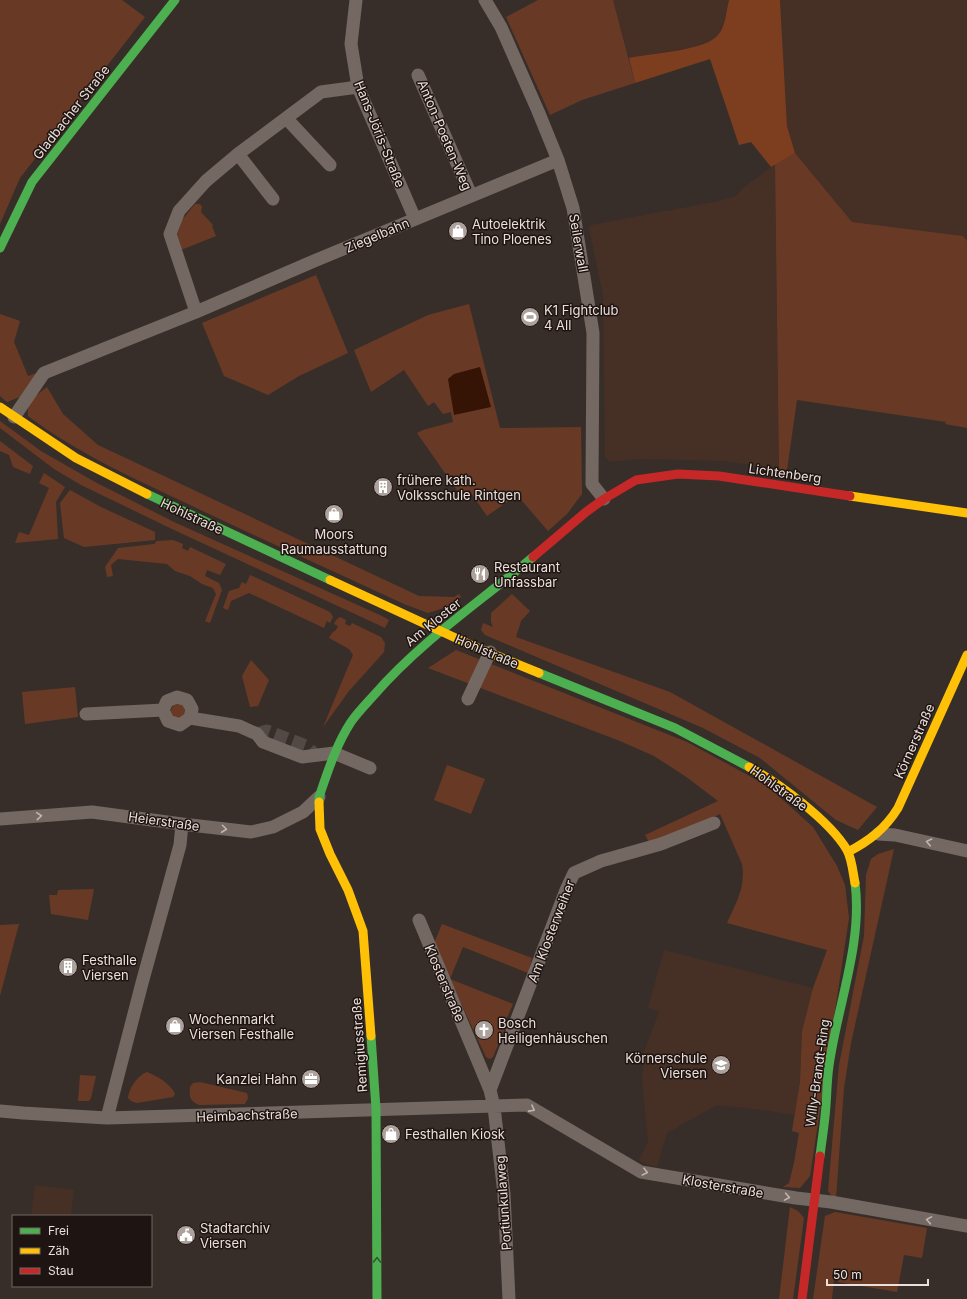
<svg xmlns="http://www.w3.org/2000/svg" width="967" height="1299" font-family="Inter,sans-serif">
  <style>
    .built { fill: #462f25 }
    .green { fill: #683a26 }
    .forest { fill: #7d3d1f }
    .water { fill: #351305 }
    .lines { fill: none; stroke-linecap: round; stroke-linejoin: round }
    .street-tunnel { stroke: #534944; stroke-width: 13; stroke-dasharray: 13 6; stroke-linecap: butt }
    .street { stroke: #746863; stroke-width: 13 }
    .fast { stroke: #4caf50; stroke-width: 9 }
    .slow { stroke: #ffc107; stroke-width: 9 }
    .jam { stroke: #c62828; stroke-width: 9 }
    .oneway { stroke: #c2b5b0 }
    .oneway2 { stroke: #335a2e }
    .labels { text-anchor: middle; stroke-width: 3; stroke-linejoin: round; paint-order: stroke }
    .street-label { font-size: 13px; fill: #ecdfda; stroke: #1e1512 }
    .poi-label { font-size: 13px; fill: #ecdfda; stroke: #1e1512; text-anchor: start }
  </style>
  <rect width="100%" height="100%" fill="#382e29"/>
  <path class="built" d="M613 0H729L724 24 718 35 711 40 695 47 629 58Z
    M780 0H967V241L963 236 852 222 795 153 787 126Z
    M775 164 779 469 724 461 640 459 610 462 605 457 603 295 589 228 591 225 714 202 736 196 743 188Z
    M664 950 813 988 802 1031 800 1082 795 1115 748 1108 716 1105 715 1106 667 1133 657 1167 646 1164 639 1160 648 1142 642 1079 644 1052 659 1012 648 1008Z
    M35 1185 74 1190 71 1216H31Z"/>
  <path class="green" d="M0 0H122L145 17 20 178 0 224Z
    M538 0H613L635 83 582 100 550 115 506 17Z
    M795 153 852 222 963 236 967 241V428L945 424 946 422 797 400 787 470 779 469 775 164Z
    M195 204H200L202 207 201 212 213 225 212 226 216 236 181 250 177 235 182 220Z
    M316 275 348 353 299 376 268 395 224 376 202 323Z
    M469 304 500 428 581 427 582 494 567 514 548 531 517 495 487 516 469 490 461 496 417 433 423 430 453 422 451 412 443 414 434 402 428 406 404 370 371 392 354 350 428 315Z
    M0 314 20 321 14 342 28 376 37 373 25 395 7 402 0 396Z
    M47 387 63 414 98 445 419 596 454 597 459 594 461 597 447 607 428 613 404 604C333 571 261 539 190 505 135 479 77 453 28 416 27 400 36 396 47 387Z
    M0 421 41 451 95 482 174 522 382 616 389 620 385 628 172 529 81 485 54 469 0 428Z
    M0 441 33 466 30 474 13 467 9 455 0 451Z
    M44 473 65 487 56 502 58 539 15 543 19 532 29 535 49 488 39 483Z
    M70 490 101 507 155 532V540L84 547 64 538 60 503Z
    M173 540 183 544 182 548 188 551 190 547 226 564 220 575 207 570 205 576 219 583 222 590 210 623 205 621 216 594 213 588 202 584 190 576 175 571 167 564 118 559 111 565 113 576 107 577 105 567 118 548 154 544 157 541Z
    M250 575 330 612 333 617 330 623 327 621 324 628 249 593 231 601 228 610 223 608 229 591 239 588 242 582 246 584Z
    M512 594 530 611 521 621 516 637 670 692 877 807 858 830 836 820 760 758 703 728 485 635 481 630 483 623 493 627 491 622V613Z
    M340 617 346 620 345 624 350 626 352 623 381 637 385 643 384 652 349 691 323 727 353 655 349 649 329 638 332 633 336 630 338 626 334 624 336 620Z
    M456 650 687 742 766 785 813 827 837 866 845 885 849 918 810 1176 800 1188 783 1187 789 1183 794 1163 799 1133 792 1131 800 1082 802 1031 813 988 827 950 727 923C736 903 746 887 742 864L720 814 650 844 645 835 718 801 685 776 654 756 620 741 428 668Z
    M251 660 269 680 258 706 250 707 242 676Z
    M75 687 78 717 25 724 22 692Z
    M171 711a7 7 0 1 1 14 0a7 7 0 1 1-14 0Z
    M447 765 485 779 471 814 434 800Z
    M894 849 851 1043 844 1088 836 1198 831 1195 828 1191 839 1065 864 936 866 875 871 859 878 854Z
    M94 889 88 920 51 914 49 895H57L58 890Z
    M19 924 0 996V925Z
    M442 924 532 958 528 973 463 947 450 979 513 1004 508 1016 500 1026 505 1028 493 1057 490 1059 486 1057C468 1019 451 981 434 943Z
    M147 1072C157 1076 171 1084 175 1094L173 1097 137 1103 131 1101 128 1098C129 1088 138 1075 147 1072Z
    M80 1075 96 1076 91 1098 89 1101H78Z
    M200 1082 247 1093 248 1098 245 1104 199 1105C190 1101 189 1097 190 1087L193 1083Z
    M790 1207 798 1211 804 1218 793 1299H779Z
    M835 1212 927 1228 922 1258 904 1255 897 1292 838 1282 840 1270 835 1269 832 1299H813L825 1216Z"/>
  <path class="forest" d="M729 0H780L787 126 795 153 771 167 751 142 739 145 710 59 635 83 629 58C651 53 704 51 718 35 726 26 726 11 729 0Z"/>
  <path class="water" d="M480 367 491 407 454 415 448 379 454 374Z"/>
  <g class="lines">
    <path class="street-tunnel" d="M257 734 267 731 306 746 315 755"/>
    <path class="street" d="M356 0 351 44 358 87 415 219
      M485 0 501 27 538 111 558 160 573 208 593 333 592 484 604 499
      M418 75 471 195
      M286 118 330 165
      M238 154 273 199
      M196 312 170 234 179 211 206 181 238 154 321 92 358 87
      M14 417 44 373 196 312 314 261 558 160
      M468 699 490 652
      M86 714 163 710
      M190 718 192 709 187 700 177 697 167 701 163 710 168 721 180 725 190 718 239 726 257 734 263 742 302 757 334 753 370 768
      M0 819 92 812 182 824 251 832 273 827 303 812 319 797
      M878 834 895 835 967 851
      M419 920 490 1090
      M0 1111 23 1113 107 1118 527 1105 641 1172 796 1198 831 1202 967 1226
      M107 1118 142 983 180 845 182 824
      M509 1299 504 1194 494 1107 490 1090 566 890 574 873 601 861 661 844 714 823"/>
    <path class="fast" d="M0 248 32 182 175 0
      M147 494 330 580
      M539 673 675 728 749 767
      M319 802V797C328 771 336 745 351 722 358 712 367 703 375 694 421 641 480 602 533 557
      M371 1036 376 1109 377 1299
      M820 1156C822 1139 825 1122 826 1105 827 1092 827 1079 829 1066 837 1007 863 943 855 883"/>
    <path class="slow" d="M0 407 76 458 147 494
      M850 496 967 513
      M330 580 473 646 539 673
      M749 767C779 783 830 821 847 850 852 859 853 873 855 883
      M319 802 320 829 330 854 348 890 363 931 371 1036
      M848 852C869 841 885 829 898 808L967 655"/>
    <path class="jam" d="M533 557 586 512 604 499 636 480 678 474 719 476 850 496
      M802 1299 820 1156"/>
  </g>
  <defs><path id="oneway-chevron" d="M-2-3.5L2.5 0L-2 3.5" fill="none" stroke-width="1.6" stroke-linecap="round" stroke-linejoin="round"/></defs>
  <g class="oneway">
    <use href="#oneway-chevron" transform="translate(39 816) rotate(-5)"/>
    <use href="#oneway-chevron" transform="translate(224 829) rotate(7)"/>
    <use href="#oneway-chevron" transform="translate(929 842) rotate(-168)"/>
    <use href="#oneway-chevron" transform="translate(532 1109) rotate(28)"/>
    <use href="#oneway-chevron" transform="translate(645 1172) rotate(14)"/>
    <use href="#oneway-chevron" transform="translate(787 1197) rotate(10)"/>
    <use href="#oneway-chevron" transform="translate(929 1220) rotate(-170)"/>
  </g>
  <use class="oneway2" href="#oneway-chevron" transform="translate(377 1260) rotate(-90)"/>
  <defs>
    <g id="shop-disc" transform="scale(1)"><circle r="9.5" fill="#ada19c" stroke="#1e1512"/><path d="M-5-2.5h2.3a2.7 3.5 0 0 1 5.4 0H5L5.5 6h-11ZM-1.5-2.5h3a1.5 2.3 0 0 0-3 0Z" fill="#fff"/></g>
    <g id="stadium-disc" transform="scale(1)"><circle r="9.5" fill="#ada19c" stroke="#1e1512"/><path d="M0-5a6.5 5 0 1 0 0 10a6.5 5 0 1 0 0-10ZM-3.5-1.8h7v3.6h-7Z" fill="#fff"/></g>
    <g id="building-disc" transform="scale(1)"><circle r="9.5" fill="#ada19c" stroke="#1e1512"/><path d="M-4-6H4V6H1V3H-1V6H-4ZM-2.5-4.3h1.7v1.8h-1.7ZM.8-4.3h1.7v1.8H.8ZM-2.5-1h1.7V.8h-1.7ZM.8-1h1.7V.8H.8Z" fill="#fff"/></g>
    <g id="restaurant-disc" transform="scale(1)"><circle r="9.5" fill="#ada19c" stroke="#1e1512"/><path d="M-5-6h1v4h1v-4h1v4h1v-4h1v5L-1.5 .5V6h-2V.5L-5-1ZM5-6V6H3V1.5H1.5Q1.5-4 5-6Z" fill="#fff"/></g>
    <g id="church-disc" transform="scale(1)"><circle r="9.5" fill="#ada19c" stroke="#1e1512"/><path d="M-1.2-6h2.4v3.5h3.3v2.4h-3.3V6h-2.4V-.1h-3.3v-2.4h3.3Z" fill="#fff"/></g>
    <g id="school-disc" transform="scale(1)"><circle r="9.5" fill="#ada19c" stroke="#1e1512"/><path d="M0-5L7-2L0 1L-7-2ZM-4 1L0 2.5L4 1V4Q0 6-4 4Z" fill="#fff"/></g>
    <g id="office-disc" transform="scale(1)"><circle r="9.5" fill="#ada19c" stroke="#1e1512"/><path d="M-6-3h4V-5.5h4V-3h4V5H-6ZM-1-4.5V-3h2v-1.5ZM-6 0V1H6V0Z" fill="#fff"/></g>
    <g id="civic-disc" transform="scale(1)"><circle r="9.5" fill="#ada19c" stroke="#1e1512"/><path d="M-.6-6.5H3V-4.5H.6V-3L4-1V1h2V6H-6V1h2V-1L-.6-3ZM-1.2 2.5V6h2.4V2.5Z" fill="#fff"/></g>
  </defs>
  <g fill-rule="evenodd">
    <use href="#shop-disc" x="458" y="231"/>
    <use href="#stadium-disc" x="530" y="317"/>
    <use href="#building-disc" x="383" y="487"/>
    <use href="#shop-disc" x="334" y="514"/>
    <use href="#restaurant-disc" x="480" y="574"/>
    <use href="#building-disc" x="68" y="967"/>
    <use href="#shop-disc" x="175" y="1026"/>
    <use href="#church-disc" x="484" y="1030"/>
    <use href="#school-disc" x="721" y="1065"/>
    <use href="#office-disc" x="311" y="1079"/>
    <use href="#shop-disc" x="391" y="1134"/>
    <use href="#civic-disc" x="186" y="1235"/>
  </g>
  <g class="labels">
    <g class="street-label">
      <text transform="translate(71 112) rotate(-52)" y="5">Gladbacher Straße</text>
      <text transform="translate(380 134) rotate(68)" y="5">Hans-Jöris-Straße</text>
      <text transform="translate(445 135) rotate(67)" y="5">Anton-Poeten-Weg</text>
      <text transform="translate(377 235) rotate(-23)" y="5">Ziegelbahn</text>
      <text transform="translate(579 243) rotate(80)" y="5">Seilerwall</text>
      <text transform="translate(785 473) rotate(8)" y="5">Lichtenberg</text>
      <text transform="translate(192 516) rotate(25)" y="5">Hohlstraße</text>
      <text transform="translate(433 622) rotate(-39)" y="5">Am Kloster</text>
      <text transform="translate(487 651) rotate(23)" y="5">Hohlstraße</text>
      <text transform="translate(914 741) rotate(-66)" y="5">Körnerstraße</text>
      <text transform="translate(779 788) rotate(36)" y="5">Hohlstraße</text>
      <text transform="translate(164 821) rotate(8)" y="5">Heierstraße</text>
      <text transform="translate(551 931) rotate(-69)" y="5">Am Klosterweiher</text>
      <text transform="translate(445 983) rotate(67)" y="5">Klosterstraße</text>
      <text transform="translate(359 1045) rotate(-94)" y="5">Remigiusstraße</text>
      <text transform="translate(817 1073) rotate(-82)" y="5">Willy-Brandt-Ring</text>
      <text transform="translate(247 1115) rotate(-2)" y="5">Heimbachstraße</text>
      <text transform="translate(723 1186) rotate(10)" y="5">Klosterstraße</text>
      <text transform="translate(503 1203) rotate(-94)" y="5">Portiunkulaweg</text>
    </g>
    <g class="poi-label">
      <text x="472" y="229">Autoelektrik<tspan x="472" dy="15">Tino Ploenes</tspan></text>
      <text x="544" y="315">K1 Fightclub<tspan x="544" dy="15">4 All</tspan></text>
      <text x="397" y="485">frühere kath.<tspan x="397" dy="15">Volksschule Rintgen</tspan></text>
      <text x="334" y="539" text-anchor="middle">Moors<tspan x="334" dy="15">Raumausstattung</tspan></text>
      <text x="494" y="572">Restaurant<tspan x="494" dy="15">Unfassbar</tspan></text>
      <text x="82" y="965">Festhalle<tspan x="82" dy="15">Viersen</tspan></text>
      <text x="189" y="1024">Wochenmarkt<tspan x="189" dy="15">Viersen Festhalle</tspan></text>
      <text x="498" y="1028">Bosch<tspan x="498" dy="15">Heiligenhäuschen</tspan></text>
      <text x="707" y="1063" text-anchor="end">Körnerschule<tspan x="707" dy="15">Viersen</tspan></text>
      <text x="297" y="1084" text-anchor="end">Kanzlei Hahn</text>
      <text x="405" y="1139">Festhallen Kiosk</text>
      <text x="200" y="1233">Stadtarchiv<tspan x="200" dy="15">Viersen</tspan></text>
    </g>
  </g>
  <rect x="12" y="1215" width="140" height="72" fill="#1e1512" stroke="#706662"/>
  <rect x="20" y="1228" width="20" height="6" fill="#4caf50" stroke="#706662"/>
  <text x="48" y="1235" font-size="12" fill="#ecdfda">Frei</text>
  <rect x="20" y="1248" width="20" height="6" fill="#ffc107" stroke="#706662"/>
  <text x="48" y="1255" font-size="12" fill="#ecdfda">Zäh</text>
  <rect x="20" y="1268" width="20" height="6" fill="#c62828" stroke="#706662"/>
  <text x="48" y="1275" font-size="12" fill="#ecdfda">Stau</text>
  <path d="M827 1279v6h101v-6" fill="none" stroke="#ecdfda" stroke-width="2"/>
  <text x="833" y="1279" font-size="12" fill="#ecdfda" stroke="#1e1512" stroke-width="3" paint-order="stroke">50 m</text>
</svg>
